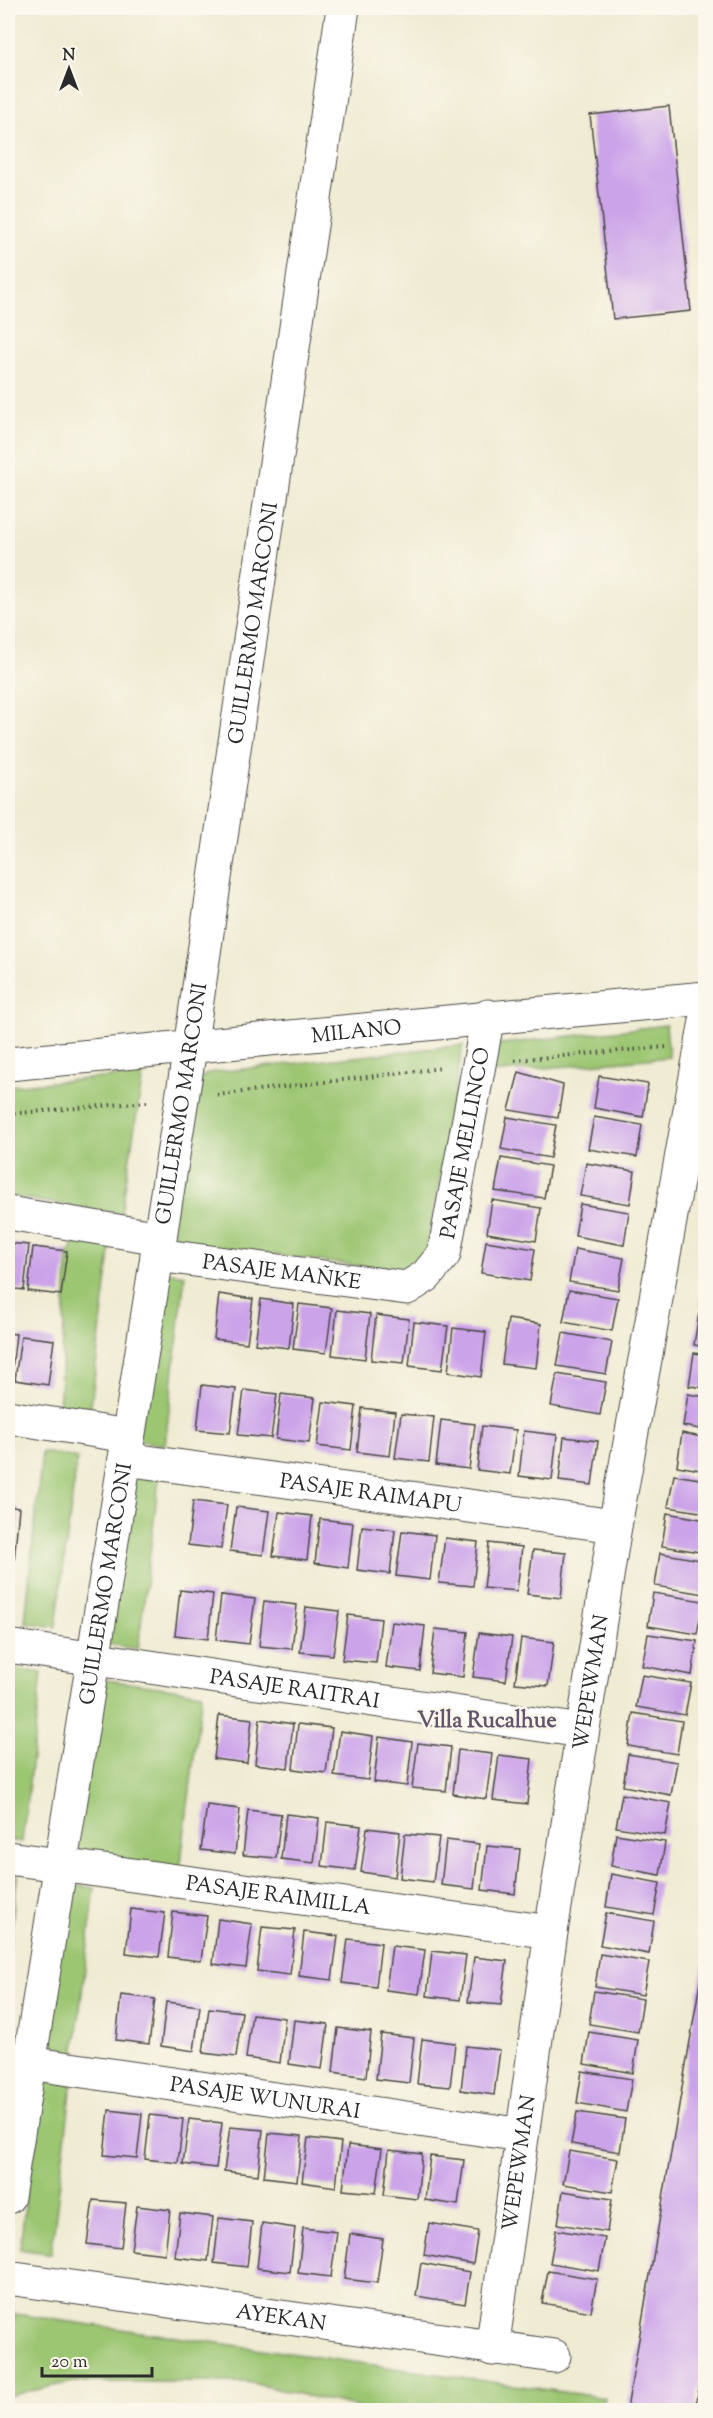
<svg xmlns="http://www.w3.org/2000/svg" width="713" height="2418" font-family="'Sorts Mill Goudy',serif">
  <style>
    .green { fill: #9cc672; stroke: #64784e; stroke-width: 1.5 }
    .building { fill: #cba3e9 }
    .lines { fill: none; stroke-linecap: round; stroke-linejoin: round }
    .minor-casing { stroke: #494844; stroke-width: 35 }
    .path { stroke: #494844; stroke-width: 4; stroke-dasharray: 1.5 4.5; stroke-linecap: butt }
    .minor { stroke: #fff; stroke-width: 33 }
    .labels { text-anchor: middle; stroke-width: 5; stroke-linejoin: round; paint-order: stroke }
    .street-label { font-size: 21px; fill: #2b2b2b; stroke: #fbf7ec }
    .neighbourhood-label { font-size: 22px; font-weight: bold; fill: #63556e; stroke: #fbf7ec }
  </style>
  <rect width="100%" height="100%" fill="#fbf7ec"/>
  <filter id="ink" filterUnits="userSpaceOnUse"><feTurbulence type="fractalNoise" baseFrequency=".0167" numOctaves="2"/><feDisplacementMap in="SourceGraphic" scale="12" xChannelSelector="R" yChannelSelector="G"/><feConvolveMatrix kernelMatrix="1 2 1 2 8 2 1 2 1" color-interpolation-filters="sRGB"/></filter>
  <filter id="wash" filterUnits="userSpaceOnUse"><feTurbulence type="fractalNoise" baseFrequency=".008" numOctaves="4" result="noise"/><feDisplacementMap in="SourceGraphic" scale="24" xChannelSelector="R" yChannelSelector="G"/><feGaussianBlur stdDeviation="1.35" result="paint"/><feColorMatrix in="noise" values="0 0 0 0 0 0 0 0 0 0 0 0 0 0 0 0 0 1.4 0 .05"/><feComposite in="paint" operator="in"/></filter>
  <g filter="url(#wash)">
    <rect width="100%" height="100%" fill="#f0ebd3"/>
    <path class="green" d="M666 1025 669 1057 489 1073 493 1045Z
      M463 1045 425 1259 402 1272 177 1242 171 1222 194 1082 208 1073Z
      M143 1074 121 1214 8 1196V1086Z
      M77 1239 111 1244 90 1413 59 1409 68 1255Z
      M151 1270 185 1275 165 1445 133 1440Z
      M42 1452 77 1458 56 1627 25 1622Z
      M124 1475 159 1479 138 1649 107 1644Z
      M8 1668 42 1673 22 1842 8 1840Z
      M92 1678 202 1693 180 1869 70 1852Z
      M8 1868 18 1870 8 1958Z
      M61 1883 95 1888 74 2057 43 2053Z
      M38 2080 72 2084 51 2254 20 2249Z
      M15 2314 605 2398 603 2410H368L247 2382H72L8 2396V2369Z"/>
    <g id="blocks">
      <path class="building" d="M669 106 691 311 613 319 590 115Z
        M519 1072 563 1085 558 1118 509 1110Z
        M599 1076 648 1084 643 1117 594 1108Z
        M507 1117 556 1125 550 1158 501 1149Z
        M594 1117 642 1125 637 1157 588 1149Z
        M501 1158 550 1166 544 1198 495 1191Z
        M586 1163 635 1171 630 1204 580 1196Z
        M492 1200 541 1208 536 1241 487 1233Z
        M580 1204 629 1212 624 1245 575 1236Z
        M486 1241 535 1249 530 1281 481 1273Z
        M8 1243 29 1245 24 1290 8 1288Z
        M33 1247 67 1251 61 1295 28 1291Z
        M575 1249 624 1258 618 1290 569 1282Z
        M704 1282 706 1283V1307L700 1306Z
        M569 1290 618 1298 612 1331 563 1322Z
        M219 1294 253 1299 247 1343 214 1339Z
        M261 1299 294 1304 289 1348 255 1344Z
        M299 1304 332 1308 326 1353 293 1349Z
        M337 1310 370 1314 365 1359 332 1355Z
        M699 1313 706 1314V1347L694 1345Z
        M376 1315 409 1319 404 1363 371 1360Z
        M508 1319 541 1324 536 1368 502 1364Z
        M414 1322 448 1326 442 1370 409 1366Z
        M453 1328 486 1332 481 1377 448 1372Z
        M8 1333 16 1334 11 1379H8Z
        M563 1333 612 1342 606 1374 557 1366Z
        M21 1336 54 1340 48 1385 15 1380Z
        M694 1353 706 1355V1388L689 1386Z
        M557 1374 606 1382 600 1415 551 1406Z
        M202 1385 236 1389 230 1433 197 1430Z
        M244 1390 277 1394 271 1438 238 1435Z
        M281 1394 315 1398 309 1443 276 1439Z
        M688 1394 706 1397V1430L683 1426Z
        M323 1402 356 1406 351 1450 317 1446Z
        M362 1408 395 1412 390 1456 357 1452Z
        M401 1414 434 1417 429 1462 395 1458Z
        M441 1420 475 1424 469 1469 436 1465Z
        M482 1426 516 1430 510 1474 477 1470Z
        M524 1431 557 1435 552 1480 519 1476Z
        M682 1433 706 1438V1471L677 1466Z
        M564 1437 598 1441 592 1485 559 1481Z
        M674 1475 706 1480V1513L668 1507Z
        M193 1501 227 1505 221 1549 188 1545Z
        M8 1506 19 1508 13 1571 8 1570Z
        M236 1507 269 1511 263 1555 230 1551Z
        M279 1512 312 1516 307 1560 273 1556Z
        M667 1513 706 1520V1553L662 1546Z
        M320 1519 353 1523 348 1568 315 1563Z
        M362 1526 395 1530 390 1574 357 1570Z
        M402 1531 435 1535 430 1580 396 1576Z
        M445 1538 478 1542 473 1586 439 1583Z
        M489 1543 522 1547 517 1591 484 1588Z
        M533 1550 566 1553 561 1598 527 1594Z
        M660 1553 706 1561 704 1594 655 1586Z
        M180 1590 213 1594 208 1639 175 1635Z
        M653 1593 703 1601 697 1634 648 1626Z
        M221 1595 255 1599 249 1644 216 1640Z
        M264 1601 297 1605 292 1649 259 1646Z
        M306 1607 339 1611 333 1655 300 1652Z
        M348 1615 381 1619 376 1663 342 1660Z
        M392 1622 425 1626 420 1671 386 1667Z
        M435 1629 468 1632 463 1677 430 1673Z
        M479 1633 512 1637 506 1681 473 1677Z
        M648 1634 697 1641 692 1675 642 1666Z
        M521 1638 554 1642 548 1686 515 1683Z
        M642 1675 691 1683 685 1715 636 1707Z
        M633 1713 682 1721 677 1754 628 1746Z
        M219 1715 252 1719 247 1763 214 1759Z
        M260 1719 293 1724 288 1768 255 1764Z
        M298 1724 332 1728 326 1773 293 1769Z
        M340 1731 373 1736 368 1780 334 1776Z
        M379 1737 412 1742 407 1786 374 1782Z
        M418 1743 451 1747 446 1791 412 1788Z
        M458 1750 492 1754 486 1799 453 1794Z
        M628 1754 677 1762 671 1795 623 1786Z
        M499 1755 532 1759 527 1804 493 1800Z
        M622 1794 671 1803 665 1835 616 1827Z
        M207 1805 240 1809 235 1854 201 1850Z
        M248 1810 281 1814 276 1858 243 1855Z
        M286 1814 319 1818 314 1863 281 1859Z
        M327 1822 361 1826 355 1870 322 1866Z
        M367 1828 400 1832 395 1877 361 1872Z
        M405 1834 439 1837 433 1882 400 1878Z
        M616 1834 665 1842 660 1875 611 1866Z
        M446 1840 479 1844 474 1889 441 1885Z
        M487 1846 520 1849 515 1894 482 1890Z
        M611 1874 660 1883 654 1915 606 1907Z
        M131 1909 165 1913 159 1957 126 1953Z
        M173 1912 207 1916 201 1961 168 1957Z
        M606 1913 654 1921 649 1954 600 1945Z
        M218 1919 252 1924 246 1968 213 1964Z
        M262 1927 295 1930 290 1975 257 1971Z
        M304 1932 338 1936 332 1980 299 1976Z
        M348 1939 381 1943 376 1987 342 1983Z
        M392 1946 425 1950 419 1994 386 1990Z
        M432 1951 466 1955 460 2000 427 1996Z
        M600 1954 649 1962 643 1995 595 1987Z
        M474 1957 507 1961 501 2005 468 2002Z
        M703 1965 706 1966V2348L695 2410H636L627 2409Z
        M594 1991 643 1999 638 2032 589 2024Z
        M121 1995 155 1999 149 2044 116 2040Z
        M166 2002 200 2006 194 2051 161 2046Z
        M209 2008 242 2012 236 2057 203 2053Z
        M252 2014 285 2018 280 2063 246 2058Z
        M294 2020 328 2024 322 2069 289 2064Z
        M338 2028 371 2032 366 2077 333 2072Z
        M589 2032 638 2040 633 2073 584 2064Z
        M381 2034 414 2038 409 2083 376 2079Z
        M422 2039 455 2043 450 2087 417 2084Z
        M466 2046 500 2050 494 2095 461 2090Z
        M582 2071 632 2079 626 2112 577 2103Z
        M109 2110 142 2114 137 2158 104 2155Z
        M577 2112 625 2119 620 2152 571 2144Z
        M150 2115 183 2119 178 2163 145 2159Z
        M189 2119 222 2123 216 2168 183 2164Z
        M230 2127 263 2130 258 2175 224 2171Z
        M269 2133 302 2136 297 2181 264 2177Z
        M308 2138 341 2142 336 2187 302 2182Z
        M348 2145 382 2149 376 2193 343 2190Z
        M389 2150 422 2154 417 2199 384 2195Z
        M569 2151 618 2159 612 2192 563 2184Z
        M430 2156 464 2160 458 2205 425 2200Z
        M563 2191 612 2199 607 2232 558 2224Z
        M93 2200 126 2203 121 2248 87 2244Z
        M137 2206 170 2210 165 2254 131 2250Z
        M180 2213 213 2217 208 2261 175 2257Z
        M219 2218 252 2222 247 2267 214 2263Z
        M262 2223 295 2228 290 2272 257 2268Z
        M429 2223 478 2231 473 2264 424 2255Z
        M303 2228 337 2232 331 2277 298 2273Z
        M556 2230 605 2238 599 2271 550 2263Z
        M350 2234 383 2239 377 2283 344 2279Z
        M421 2263 470 2272 465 2304 416 2296Z
        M548 2271 597 2279 591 2312 542 2303Z"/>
    </g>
  </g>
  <g filter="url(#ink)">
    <use href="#blocks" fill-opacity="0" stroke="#494844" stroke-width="1.5"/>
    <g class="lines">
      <g class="minor-casing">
        <g id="minor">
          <path id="s1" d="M8 1064C240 1044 473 1018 706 998"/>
          <path d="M8 1213 160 1238"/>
          <path id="s2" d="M157 1255 407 1288 426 1276 444 1254 488 1016"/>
          <path d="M8 1417 128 1436"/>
          <path id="s3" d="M125 1459 615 1526"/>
          <path id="s4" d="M8 1646 582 1731"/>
          <path id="s5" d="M8 1858 551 1932"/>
          <path id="s6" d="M8 2060 522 2135"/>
          <path id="s7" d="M8 2197 190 1048 343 8"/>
          <path id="s8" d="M8 2278 554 2356"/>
          <path id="s9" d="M492 2349 551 1932 615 1526 706 1021"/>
        </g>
      </g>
      <path class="path" d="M515 1060 666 1047
        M217 1095 442 1068
        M8 1114 147 1102"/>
      <use href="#minor" class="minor"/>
    </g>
  </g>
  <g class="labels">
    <g class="street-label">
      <text dy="7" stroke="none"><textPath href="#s7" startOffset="1593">GUILLERMO MARCONI</textPath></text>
      <text dy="7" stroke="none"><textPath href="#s1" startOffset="350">MILANO</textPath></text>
      <text dy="7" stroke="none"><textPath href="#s7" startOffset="1107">GUILLERMO MARCONI</textPath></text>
      <text dy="7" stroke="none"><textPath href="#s2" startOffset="416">PASAJE MELLINCO</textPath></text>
      <text dy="7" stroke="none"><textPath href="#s2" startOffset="126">PASAJE MAÑKE</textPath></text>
      <text dy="7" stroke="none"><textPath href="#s3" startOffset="248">PASAJE RAIMAPU</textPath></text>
      <text dy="7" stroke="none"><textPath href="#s7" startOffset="621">GUILLERMO MARCONI</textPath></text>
      <text dy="7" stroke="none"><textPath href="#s9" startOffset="674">WEPEWMAN</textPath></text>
      <text dy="7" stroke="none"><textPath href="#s4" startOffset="290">PASAJE RAITRAI</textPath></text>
      <text dy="7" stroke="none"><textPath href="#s5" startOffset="273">PASAJE RAIMILLA</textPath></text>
      <text dy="7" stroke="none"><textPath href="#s6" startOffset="260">PASAJE WUNURAI</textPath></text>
      <text dy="7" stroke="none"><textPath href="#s9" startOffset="188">WEPEWMAN</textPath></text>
      <text dy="7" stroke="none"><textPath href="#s8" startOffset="276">AYEKAN</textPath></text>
    </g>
    <g class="neighbourhood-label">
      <text x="487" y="1727">Villa Rucalhue</text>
    </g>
  </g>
  <rect width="713" height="2418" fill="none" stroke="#fbf7ec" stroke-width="30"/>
  <g transform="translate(69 69)" stroke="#fbf7ec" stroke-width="4.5" paint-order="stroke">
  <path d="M0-4.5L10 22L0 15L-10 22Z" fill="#2b2b2b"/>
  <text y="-9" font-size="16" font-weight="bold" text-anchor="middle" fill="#2b2b2b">N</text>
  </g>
  <path d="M42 2367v9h110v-9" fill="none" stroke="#2b2b2b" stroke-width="3"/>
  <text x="51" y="2367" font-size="18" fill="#2b2b2b" stroke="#fbf7ec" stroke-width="4.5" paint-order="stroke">20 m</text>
</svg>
